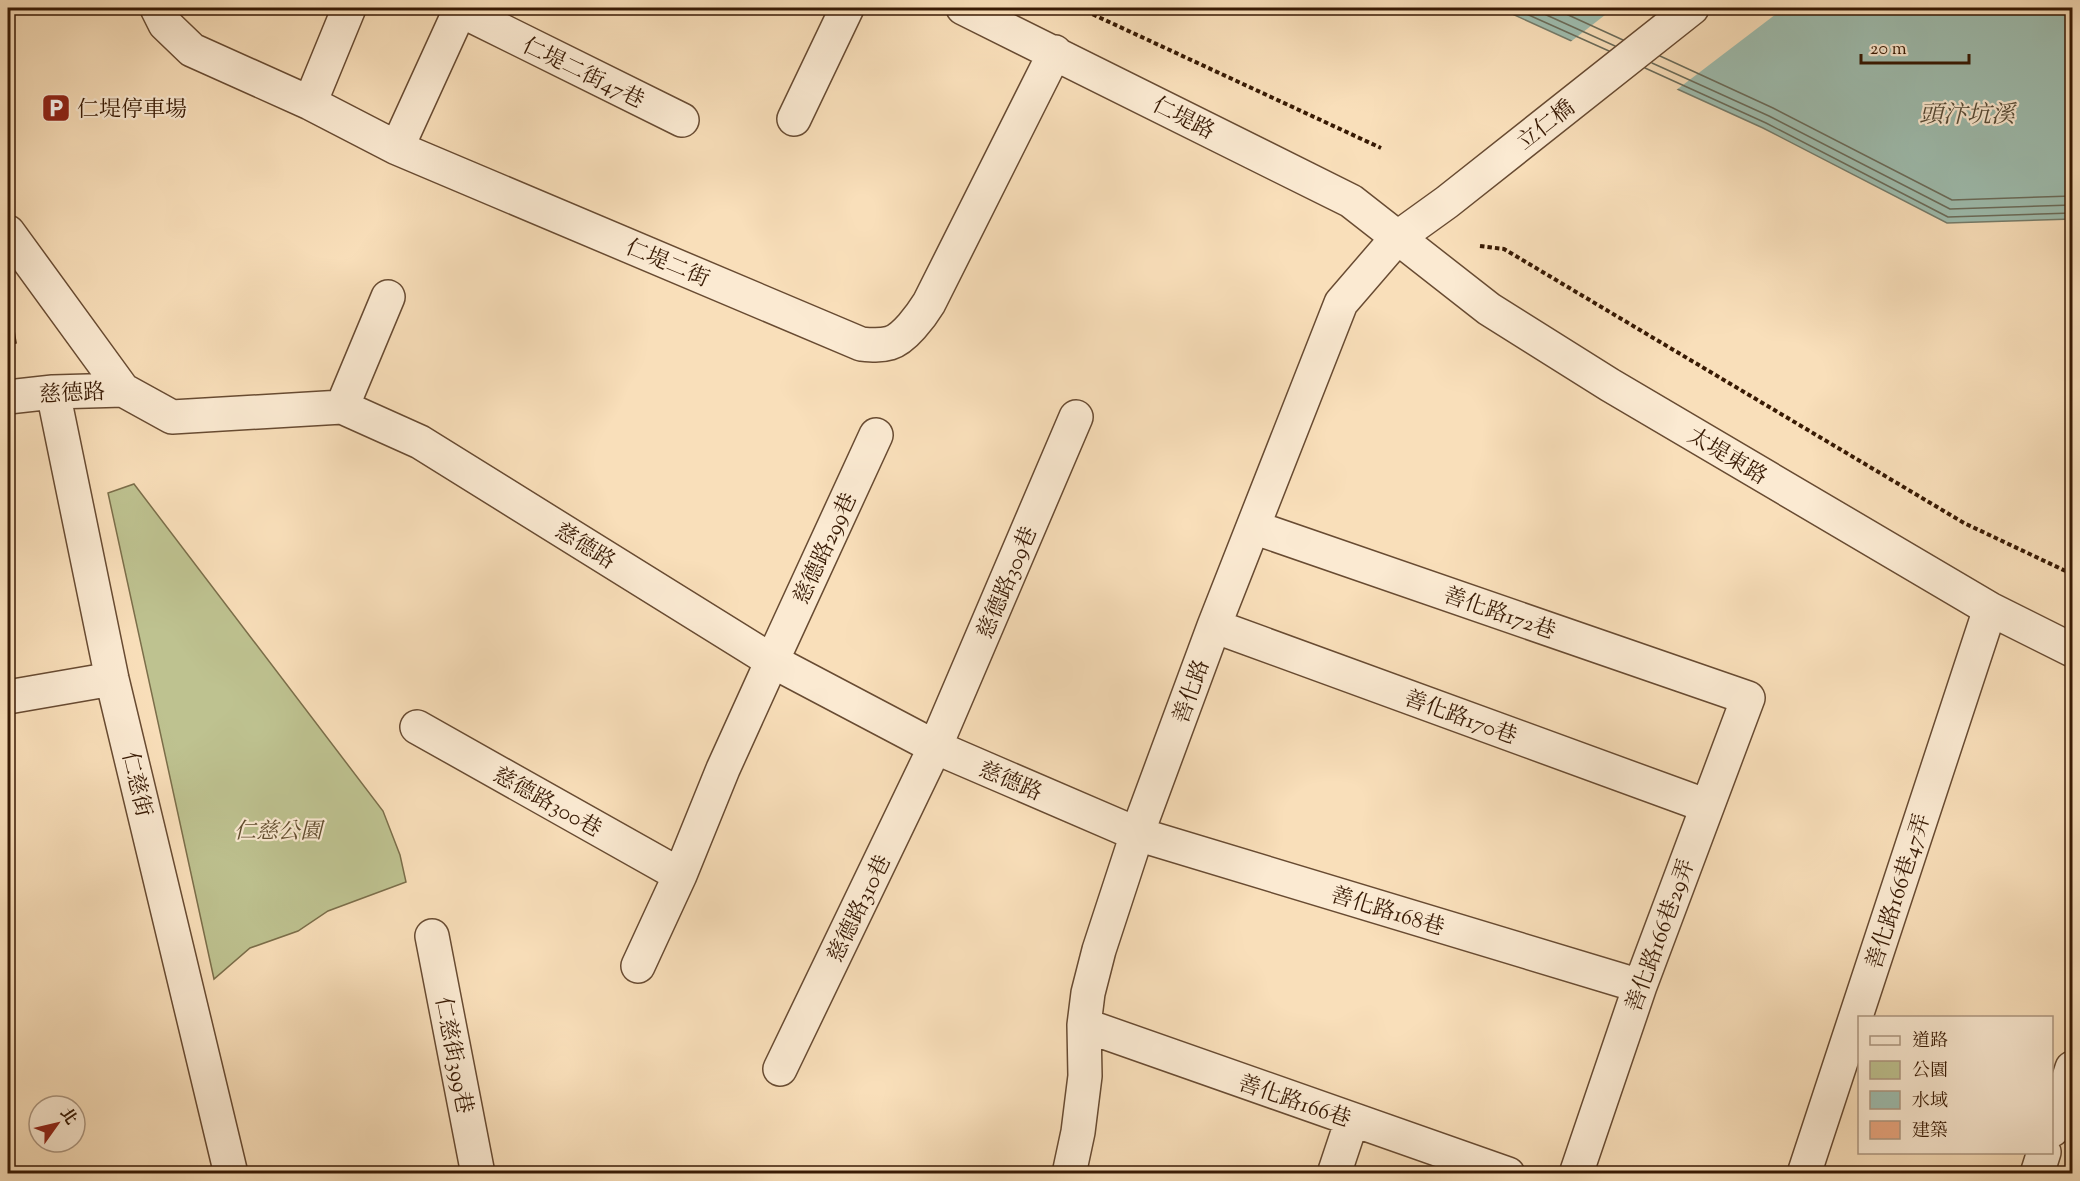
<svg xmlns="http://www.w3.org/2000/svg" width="2080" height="1181" font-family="'Sorts Mill Goudy','Noto Serif TC',serif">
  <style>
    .green { fill: #bec290; stroke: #7b6e4a; stroke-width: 1.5 }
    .water { fill: #9ebdaf; stroke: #757c6b; stroke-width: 1.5 }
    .pier { fill: #f9dfba }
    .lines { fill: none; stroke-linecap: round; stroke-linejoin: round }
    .shore { stroke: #6b6c5a; stroke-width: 1.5 }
    .building { fill: #e9a67f; stroke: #381a04; stroke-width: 1.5 }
    .minor-casing { stroke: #684b32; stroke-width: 36 }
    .path { stroke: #381a04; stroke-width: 4; stroke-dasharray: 4.5 3; stroke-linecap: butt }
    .minor { stroke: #fbead2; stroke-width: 33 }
    .labels { text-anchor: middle; stroke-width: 4.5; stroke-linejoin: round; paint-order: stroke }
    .street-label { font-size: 22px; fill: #381a04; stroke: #fbead2 }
    .poi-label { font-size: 22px; fill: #381a04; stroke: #fbead2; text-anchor: start }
    .park-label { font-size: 22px; font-style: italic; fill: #604c2e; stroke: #fbead2 }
    .water-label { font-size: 24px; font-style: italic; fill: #574b37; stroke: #fbead2 }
  </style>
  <rect width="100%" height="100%" fill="#f9dfba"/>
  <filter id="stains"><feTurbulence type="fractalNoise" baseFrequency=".00333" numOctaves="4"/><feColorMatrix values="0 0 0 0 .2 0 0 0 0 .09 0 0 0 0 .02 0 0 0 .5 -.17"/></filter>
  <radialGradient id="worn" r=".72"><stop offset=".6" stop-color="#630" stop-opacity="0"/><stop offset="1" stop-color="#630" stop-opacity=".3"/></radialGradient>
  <path class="green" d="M134 484 383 811 400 855 406 882 328 911 298 931 250 948 214 979 108 493Z"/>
  <path class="water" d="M1499 8H2072V219L1947 223 1763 128Z"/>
  <path class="pier" d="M1614 8H1784L1675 91 1569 43Z"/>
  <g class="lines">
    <path class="shore" d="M1513 8 1609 51
      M1531 8 1615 46
      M1553 8 1623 40
      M1660 56 1773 108 1952 200 2072 196
      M1652 63 1769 116 1950 209 2072 205
      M1645 68 1766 123 1948 217 2072 213"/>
  </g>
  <path class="building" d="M8 291 16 343 8 345Z"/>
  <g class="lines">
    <g class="minor-casing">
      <path id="minor" d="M157 8 165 24 192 50 310 103 397 148 861 344C871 345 880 346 890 343 904 339 921 316 929 303L1055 52
        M963 8 1351 201 1489 309 1610 385 1990 609 2072 650
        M310 103 349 8
        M794 119 847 8
        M397 148 460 10 682 120
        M8 232 123 390
        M53 392 112 679 231 1174
        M8 397 53 392 123 390 172 417 342 407 420 442 772 661 935 747 1137 834 1640 986
        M342 407 388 297
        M1253 527 1748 698 1640 986 1576 1174
        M1214 626 1707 806
        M8 697 112 679
        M417 727 680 875
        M432 936 478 1174
        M638 966 680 875 723 769 772 661 876 435
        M1084 1025 1508 1174
        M780 1069 935 747 1076 417
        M2052 1130 2072 1068
        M1069 1174 1078 1132 1085 1076 1084 1025 1088 993 1099 950 1137 834 1214 626 1341 303 1397 238 1447 202 1692 8
        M1334 1174 1352 1120
        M1804 1174 1990 609
        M2037 1174 2044 1152"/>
    </g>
    <path class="path" d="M1079 8 1381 148
      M1480 246 1504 249 1964 523 2072 574"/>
    <use href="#minor" class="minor"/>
  </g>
  <defs>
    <g id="parking-square" transform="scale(1.5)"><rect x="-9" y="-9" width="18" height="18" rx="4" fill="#8f2418" stroke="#fbead2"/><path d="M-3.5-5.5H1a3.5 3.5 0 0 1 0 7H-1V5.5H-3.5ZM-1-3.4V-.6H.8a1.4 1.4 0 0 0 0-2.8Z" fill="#fff"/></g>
  </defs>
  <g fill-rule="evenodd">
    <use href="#parking-square" x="56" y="108"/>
  </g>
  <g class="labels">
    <g class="street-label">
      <text transform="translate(584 72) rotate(26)" y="8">仁堤二街47巷</text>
      <text transform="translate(1184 117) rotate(27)" y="8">仁堤路</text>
      <text transform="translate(1545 124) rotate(-38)" y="8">立仁橋</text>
      <text transform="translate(668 262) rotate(23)" y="8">仁堤二街</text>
      <text transform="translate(72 392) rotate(-3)" y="8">慈德路</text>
      <text transform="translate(1728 455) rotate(31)" y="8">太堤東路</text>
      <text transform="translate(586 545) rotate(32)" y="8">慈德路</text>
      <text transform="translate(824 548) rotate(-65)" y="8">慈德路299巷</text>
      <text transform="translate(1006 582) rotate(-67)" y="8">慈德路309巷</text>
      <text transform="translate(1500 612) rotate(19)" y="8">善化路172巷</text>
      <text transform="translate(1190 691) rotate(-70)" y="8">善化路</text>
      <text transform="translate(1461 716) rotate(20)" y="8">善化路170巷</text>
      <text transform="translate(1011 780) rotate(23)" y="8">慈德路</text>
      <text transform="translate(138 784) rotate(77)" y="8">仁慈街</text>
      <text transform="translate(548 801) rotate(29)" y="8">慈德路300巷</text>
      <text transform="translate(1897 891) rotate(-72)" y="8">善化路166巷47弄</text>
      <text transform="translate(858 908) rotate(-64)" y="8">慈德路310巷</text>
      <text transform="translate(1388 910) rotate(17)" y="8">善化路168巷</text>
      <text transform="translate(1659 935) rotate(-70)" y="8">善化路166巷29弄</text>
      <text transform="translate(455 1055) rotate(79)" y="8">仁慈街399巷</text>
      <text transform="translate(1295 1100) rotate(19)" y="8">善化路166巷</text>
    </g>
    <g class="poi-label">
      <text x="77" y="116">仁堤停車場</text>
    </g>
    <g class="park-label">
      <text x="278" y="838">仁慈公園</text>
    </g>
    <g class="water-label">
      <text x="1967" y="122">頭汴坑溪</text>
    </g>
  </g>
  <rect width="2080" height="1181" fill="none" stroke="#f9dfba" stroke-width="30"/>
  <rect x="9" y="9" width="2062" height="1163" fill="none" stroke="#381a04" stroke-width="3"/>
  <rect x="15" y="15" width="2050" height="1151" fill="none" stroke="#381a04" stroke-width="1.5"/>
  <rect x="1858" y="1016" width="195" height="138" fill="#fbead2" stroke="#ad9780" stroke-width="1.5"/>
  <rect x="1870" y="1036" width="30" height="9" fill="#fbead2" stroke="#ad9780" stroke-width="1.5"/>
  <text x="1912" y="1046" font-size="18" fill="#381a04">道路</text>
  <rect x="1870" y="1061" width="30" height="18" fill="#bec290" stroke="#ad9780" stroke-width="1.5"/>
  <text x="1912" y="1076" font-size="18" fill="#381a04">公園</text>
  <rect x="1870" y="1091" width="30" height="18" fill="#9ebdaf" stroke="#ad9780" stroke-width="1.5"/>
  <text x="1912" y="1106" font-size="18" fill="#381a04">水域</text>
  <rect x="1870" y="1121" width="30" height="18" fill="#e9a67f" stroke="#ad9780" stroke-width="1.5"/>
  <text x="1912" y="1136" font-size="18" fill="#381a04">建築</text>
  <g transform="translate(57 1124) rotate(56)"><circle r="28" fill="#fbead2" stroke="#ad9780" stroke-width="1.5"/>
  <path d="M0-4.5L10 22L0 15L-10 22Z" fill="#8f2418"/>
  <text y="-9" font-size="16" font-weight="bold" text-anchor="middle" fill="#381a04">北</text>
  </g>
  <path d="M1861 54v9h108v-9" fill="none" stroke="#381a04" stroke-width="3"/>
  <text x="1870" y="54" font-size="18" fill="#381a04" stroke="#fbead2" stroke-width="4.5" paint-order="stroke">20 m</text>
  <rect width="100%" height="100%" filter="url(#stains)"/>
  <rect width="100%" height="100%" fill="url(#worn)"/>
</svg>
